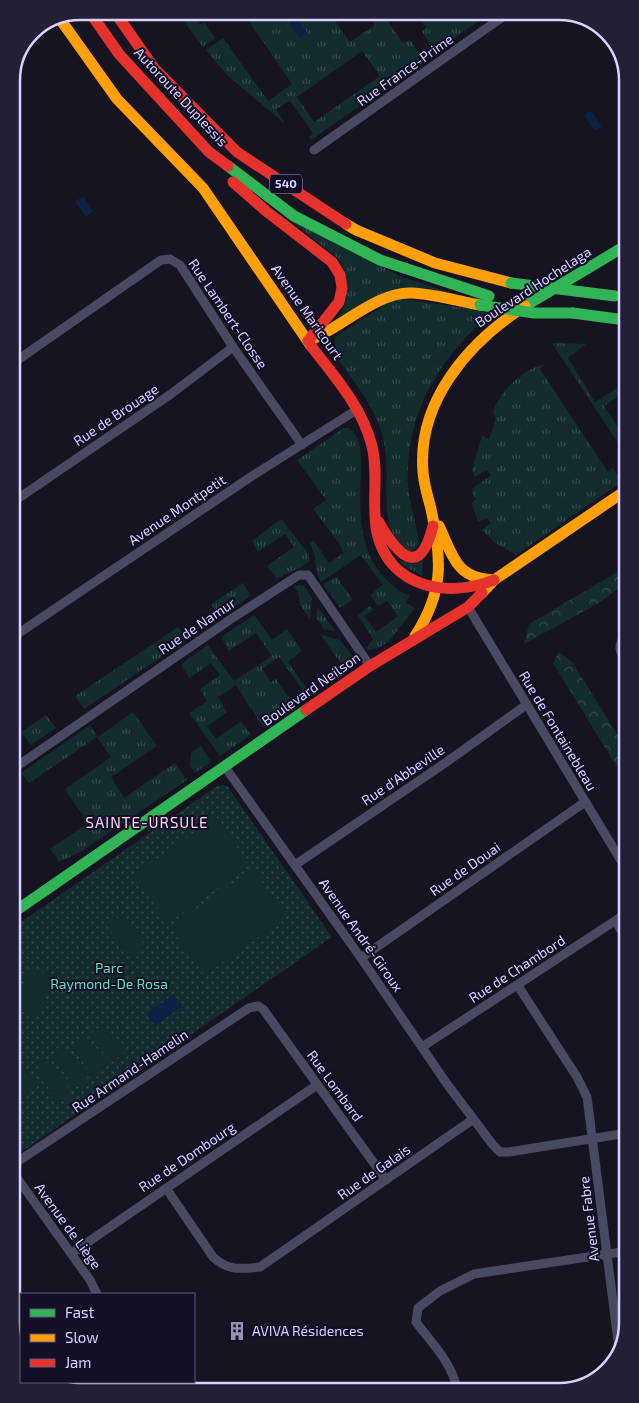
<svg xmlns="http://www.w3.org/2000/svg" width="639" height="1403" font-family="'Exo 2',sans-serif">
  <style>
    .grass { fill: url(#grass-tufts); fill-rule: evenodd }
    .forest { fill: url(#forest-crowns) }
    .park { fill: url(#park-dots) }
    .garden { fill: #132c2d }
    .water { fill: #0d2144 }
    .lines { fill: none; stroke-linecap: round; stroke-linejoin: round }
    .street { stroke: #4a4962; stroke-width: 9 }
    .fast { stroke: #30b455; stroke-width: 11 }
    .slow { stroke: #ff9f0a; stroke-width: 11 }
    .jam { stroke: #e5322d; stroke-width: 11 }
    .fast-bridge { stroke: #30b455; stroke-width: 11 }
    .labels { text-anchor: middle; stroke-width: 4; stroke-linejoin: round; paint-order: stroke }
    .shield { fill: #130f26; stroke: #9e99be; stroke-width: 1 }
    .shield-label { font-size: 12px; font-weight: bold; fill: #d9d4ff }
    .street-label { font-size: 14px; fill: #d9d4ff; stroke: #130f26 }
    .park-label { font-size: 14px; fill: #5fe0c0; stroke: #130f26 }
    .poi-label { font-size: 14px; fill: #d9d4ff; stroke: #130f26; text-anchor: start }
    .neighbourhood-label { font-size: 15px; letter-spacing: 1px; fill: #ffd6f0; stroke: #130f26 }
    .rim { fill: none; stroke: #d9d4ff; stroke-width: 2.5 }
  </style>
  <defs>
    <pattern id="grass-tufts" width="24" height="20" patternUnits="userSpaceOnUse" patternTransform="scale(1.25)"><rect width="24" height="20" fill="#132c2d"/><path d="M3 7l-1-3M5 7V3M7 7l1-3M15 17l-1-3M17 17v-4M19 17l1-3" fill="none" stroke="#354a4c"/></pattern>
    <pattern id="forest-crowns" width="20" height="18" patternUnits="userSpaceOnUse" patternTransform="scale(1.25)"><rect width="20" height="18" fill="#132c2d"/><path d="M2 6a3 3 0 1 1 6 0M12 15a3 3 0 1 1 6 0" fill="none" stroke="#354a4c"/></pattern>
    <pattern id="park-dots" width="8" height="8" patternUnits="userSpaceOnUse" patternTransform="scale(1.25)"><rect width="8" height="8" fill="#132c2d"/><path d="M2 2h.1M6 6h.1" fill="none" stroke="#354a4c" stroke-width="1.8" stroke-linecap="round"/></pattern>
  </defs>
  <rect width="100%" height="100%" fill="#161421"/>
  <path class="grass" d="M176 11H191L200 24 205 23 215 38 203 47Z
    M242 11H328L350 42 375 25 366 11H381L403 43 410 40C416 49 425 57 415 67L311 140 309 137 313 133 290 101 276 109 285 124 227 75 206 50 223 38 268 101 292 84ZM362 51 380 76 314 122 297 97Z
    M415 11H493L440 48 431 45 422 32 426 27Z
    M285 216 400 276 458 295 417 290 325 328C331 323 342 316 344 307 347 294 348 269 339 259Z
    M395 298 494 312C441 354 405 413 408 483 409 504 417 523 419 544L413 551H404C375 521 393 477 383 438 376 407 352 380 334 353L335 337Z
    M552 343 586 344 568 358 595 402 622 385 625 389V403L620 395 604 406 625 437V453Z
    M545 364 540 369 608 472 613 468 622 482 516 555 494 542 482 530 490 523 487 518 478 522 472 503 476 499 472 493 473 488 491 475 487 470 475 477 472 470 482 436 489 439 496 418 493 414C496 393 525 368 545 364Z
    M344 428H349C382 447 326 553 409 596L406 603 415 608 390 640 381 647 368 650 366 648 373 639 358 615 370 606 373 610 364 616 376 632 398 616 387 601 378 606 370 595 383 585 361 555 321 582C313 570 318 556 310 543L314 541 329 563 344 553 339 543 313 509 326 500 297 460Z
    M281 519 309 554V561C305 567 286 573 277 579L267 566 294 547 285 534 258 552 252 541Z
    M423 559 422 576 400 563 401 561 414 564Z
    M337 577 353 600 340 608 323 584Z
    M243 583 251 596 219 617 211 604Z
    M298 585 304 586 312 598 310 619 300 604 298 592 294 587Z
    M318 607 335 631 324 629 316 617Z
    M254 615 272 640 287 629 302 651 288 662 306 688 313 684 317 689 307 696 279 657 262 669 271 682 276 679 294 706 263 727 236 685 218 697 227 712 207 726 216 739 241 721 251 735 220 756 189 713 207 701 200 689 220 675 211 663 189 678 181 664 208 645 234 681 272 656 256 633 229 651 221 637Z
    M178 627 186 640 84 709 75 696Z
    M321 635 340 640 352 655 351 666 339 674 335 668 341 664Z
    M133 712 157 746 111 777 124 798 175 763 187 780 82 851 59 862 50 849 88 823 65 789 111 757 97 737 29 783 21 773 90 725 98 737Z
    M46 715 56 728 31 745 21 732Z
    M201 746 211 762 195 773 190 766 191 753Z"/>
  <path class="forest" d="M626 567V583L599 603 524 644 529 624Z
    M559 652 572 662 626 748V782L553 663Z"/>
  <path class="park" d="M224 785 228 787 332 937 20 1153 14 1154V927L217 786Z"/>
  <path class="garden" d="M216 817 250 865 168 923 134 875Z
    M253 869 287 917 204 975 170 927Z
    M124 914 145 946 128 957 107 925Z
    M29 967 52 975 38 1017 15 1009Z
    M104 1024 124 1053 110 1063 90 1034Z
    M86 1036 106 1066 92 1075 72 1046Z
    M62 1046 65 1051 68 1049 88 1078 85 1080 88 1085 81 1090 77 1085 74 1087 54 1058 57 1056 54 1051Z
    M14 1054 37 1087 17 1101 14 1097Z
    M44 1059 47 1063 50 1061 70 1090 67 1092 70 1097 63 1102 60 1098 57 1100 36 1070 39 1068 36 1064Z"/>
  <path class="water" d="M297 18 307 33 300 38 289 23Z
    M591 111 602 126 595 131 584 116 588 112Z
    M83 196 93 211 86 217 75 202Z
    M173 995 182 1006 155 1026 146 1014Z"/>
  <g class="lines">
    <path class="street" d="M314 150 511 11
      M12 364 161 260 170 259 180 265 233 347 302 445
      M13 502 171 394 233 347
      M468 607 626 869
      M626 635C617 645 619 651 626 662
      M13 637 252 476 358 409
      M225 767 361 958 447 1084 493 1145 500 1152H509L627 1133
      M13 769 231 619 299 575H308L370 666
      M295 865 448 761 526 705
      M615 921 627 939
      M361 958 585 802
      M518 986 577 1077 587 1097 619 1349
      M422 1047 627 913
      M14 1164 249 1008 258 1006 263 1009 386 1180
      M15 1175 90 1280 97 1294
      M166 1188 213 1257C228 1271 240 1269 260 1267L472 1120
      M72 1253 317 1085
      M15 1317 21 1318
      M457 1389C452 1363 431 1342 416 1322L418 1308 440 1291 474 1274 628 1251
      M80 1392 82 1382"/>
    <path class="fast" d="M228 166 294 216 380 260 489 296
      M525 306 625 246
      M573 313 625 320
      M14 912 306 710"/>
    <path class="slow" d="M60 19 117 99 203 188 311 346
      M346 224 356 230 435 263 511 283
      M308 341C340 329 377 291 412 293 434 294 458 301 480 305
      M439 526C453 555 455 578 493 580
      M482 593 494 580 625 491
      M415 636C444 592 442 559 431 509 428 497 424 485 423 472 417 401 469 342 525 306"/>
    <path class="jam" d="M89 11 119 54 209 152 228 166
      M114 11 154 68 237 152 346 224
      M233 182 266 211 332 262 340 275 342 288 339 302 308 341
      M311 346C335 377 362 407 372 446 379 474 371 505 377 533 390 589 449 598 494 580
      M378 521C396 552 419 582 433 526
      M306 710 370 666 468 607 482 593"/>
    <path class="fast-bridge" d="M511 283 615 296
      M480 305 534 313H573"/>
  </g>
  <defs>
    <g id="building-bare" transform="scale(1.5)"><path d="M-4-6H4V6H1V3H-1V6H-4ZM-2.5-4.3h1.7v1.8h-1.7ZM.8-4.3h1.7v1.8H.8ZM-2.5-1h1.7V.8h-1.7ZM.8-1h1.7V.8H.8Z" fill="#9591b1" stroke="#130f26" stroke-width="2.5" paint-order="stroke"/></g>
  </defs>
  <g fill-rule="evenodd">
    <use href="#building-bare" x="237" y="1331"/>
  </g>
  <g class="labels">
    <rect class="shield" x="270" y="174.5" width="32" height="19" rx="4"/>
    <g class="shield-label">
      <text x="286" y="188">540</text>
    </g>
    <g class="street-label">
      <text transform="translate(405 70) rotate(-35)" y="5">Rue France-Prime</text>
      <text transform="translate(181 97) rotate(47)" y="5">Autoroute Duplessis</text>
      <text transform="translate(533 287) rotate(-33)" y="5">Boulevard Hochelaga</text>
      <text transform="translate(307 312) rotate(55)" y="5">Avenue Maricourt</text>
      <text transform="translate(228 314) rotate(56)" y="5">Rue Lambert-Closse</text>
      <text transform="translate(116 415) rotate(-34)" y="5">Rue de Brouage</text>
      <text transform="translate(177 510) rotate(-34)" y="5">Avenue Montpetit</text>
      <text transform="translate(197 626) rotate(-34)" y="5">Rue de Namur</text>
      <text transform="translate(311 689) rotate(-35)" y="5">Boulevard Neilson</text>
      <text transform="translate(558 731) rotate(59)" y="5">Rue de Fontainebleau</text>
      <text transform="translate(403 775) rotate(-34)" y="5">Rue d'Abbeville</text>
      <text transform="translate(465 869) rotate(-35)" y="5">Rue de Douai</text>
      <text transform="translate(361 935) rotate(55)" y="5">Avenue André-Giroux</text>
      <text transform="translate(517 969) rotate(-33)" y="5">Rue de Chambord</text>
      <text transform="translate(130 1071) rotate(-34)" y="5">Rue Armand-Hamelin</text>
      <text transform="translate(335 1086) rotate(54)" y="5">Rue Lombard</text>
      <text transform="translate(187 1157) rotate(-34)" y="5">Rue de Dombourg</text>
      <text transform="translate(374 1172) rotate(-35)" y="5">Rue de Galais</text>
      <text transform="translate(589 1219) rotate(-97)" y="5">Avenue Fabre</text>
      <text transform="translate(68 1226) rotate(54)" y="5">Avenue de Liège</text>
    </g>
    <g class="park-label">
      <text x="109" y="973">Parc<tspan x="109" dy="16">Raymond-De Rosa</tspan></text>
    </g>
    <g class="poi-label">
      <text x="252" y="1336">AVIVA Résidences</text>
    </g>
    <g class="neighbourhood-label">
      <text x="147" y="828">SAINTE-URSULE</text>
    </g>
  </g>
  <path d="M0 0H639V1403H0ZM80 20H559A60 60 0 0 1 619 80V1323A60 60 0 0 1 559 1383H80A60 60 0 0 1 20 1323V80A60 60 0 0 1 80 20Z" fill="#231f37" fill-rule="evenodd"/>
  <path class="rim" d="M80 20H559A60 60 0 0 1 619 80V1323A60 60 0 0 1 559 1383H80A60 60 0 0 1 20 1323V80A60 60 0 0 1 80 20Z"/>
  <rect x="20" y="1293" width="175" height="90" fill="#130f26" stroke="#625e7d"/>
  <rect x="30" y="1309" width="25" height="8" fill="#30b455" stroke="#625e7d"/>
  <text x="65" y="1318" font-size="15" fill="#d9d4ff">Fast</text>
  <rect x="30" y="1334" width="25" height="8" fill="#ff9f0a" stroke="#625e7d"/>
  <text x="65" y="1343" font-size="15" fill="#d9d4ff">Slow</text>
  <rect x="30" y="1359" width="25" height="8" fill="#e5322d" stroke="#625e7d"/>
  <text x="65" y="1368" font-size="15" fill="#d9d4ff">Jam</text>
</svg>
